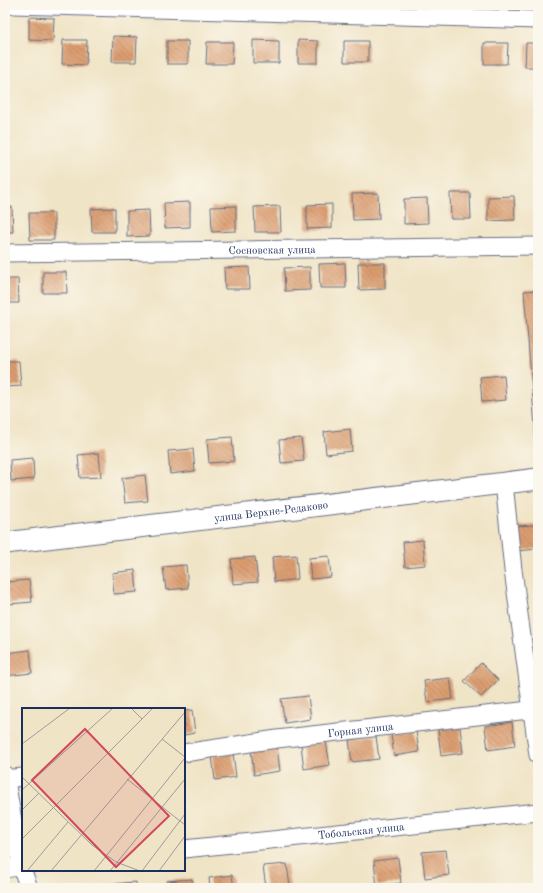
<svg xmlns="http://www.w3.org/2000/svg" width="543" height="893" font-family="'Old Standard TT',serif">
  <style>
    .building { fill: url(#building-back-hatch) }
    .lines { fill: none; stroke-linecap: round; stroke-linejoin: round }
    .minor-casing { stroke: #666e82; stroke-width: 19 }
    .tertiary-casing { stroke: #666e82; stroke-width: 23 }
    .minor { stroke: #fff; stroke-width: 17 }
    .tertiary { stroke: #fff; stroke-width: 21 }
    .labels { text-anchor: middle; stroke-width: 3.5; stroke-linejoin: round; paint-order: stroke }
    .street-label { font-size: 11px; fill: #1b2f5e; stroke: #fbf7ec }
    .inset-road { fill: none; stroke: #9b9c9c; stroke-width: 1 }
    .view { fill: #d1495b; fill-opacity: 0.15; stroke: #d1495b; stroke-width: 2 }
    .inset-edge { fill: none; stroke: #1b2f5e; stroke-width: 2 }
  </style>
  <defs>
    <pattern id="building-back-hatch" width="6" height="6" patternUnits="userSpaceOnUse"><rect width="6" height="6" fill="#db9d70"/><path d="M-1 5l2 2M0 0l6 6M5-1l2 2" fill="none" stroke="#b1805f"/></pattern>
  </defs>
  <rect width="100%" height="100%" fill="#fbf7ec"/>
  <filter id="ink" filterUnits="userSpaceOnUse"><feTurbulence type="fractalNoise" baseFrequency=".025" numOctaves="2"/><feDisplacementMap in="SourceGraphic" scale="8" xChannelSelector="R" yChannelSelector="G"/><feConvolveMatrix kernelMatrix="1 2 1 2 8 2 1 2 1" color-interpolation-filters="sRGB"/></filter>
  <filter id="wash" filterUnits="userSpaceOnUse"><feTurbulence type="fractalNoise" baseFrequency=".012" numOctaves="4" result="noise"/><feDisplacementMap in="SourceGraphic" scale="16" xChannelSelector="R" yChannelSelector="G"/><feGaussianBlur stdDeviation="0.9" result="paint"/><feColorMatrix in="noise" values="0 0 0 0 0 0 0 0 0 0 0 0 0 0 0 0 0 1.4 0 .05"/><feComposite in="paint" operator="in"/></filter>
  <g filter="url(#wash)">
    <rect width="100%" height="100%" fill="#f0e4c6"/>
    <g id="blocks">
      <path class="building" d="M29 17 54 18 53 41 29 40Z
        M113 36 137 37 136 62H112Z
        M63 40H87L86 65 62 64Z
        M253 40 279 41V63H253Z
        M298 40 318 41V63H298Z
        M167 41H188V64H167Z
        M344 41H368V62H344Z
        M207 42H233L232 64H206Z
        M484 43H508L507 64H484Z
        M526 43H538V67H525Z
        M378 193 379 219 353 220 352 194Z
        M450 193H470L471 219H451Z
        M514 196 515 220 488 221V197Z
        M427 198 428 223 404 224V199Z
        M190 202V227L165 228 164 203Z
        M332 204V228L307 229V205Z
        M236 206V231L212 232 211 207Z
        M280 206 281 232H255L254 207Z
        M5 207H12L13 232H5Z
        M115 208V232H92L91 209Z
        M149 210 150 236 127 237V211Z
        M29 213H54V240H30Z
        M345 263 346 288H320L319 264Z
        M358 263H385V289L359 290Z
        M249 267 250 289H225L224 268Z
        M310 267V290L285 291 284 268Z
        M43 272H66L67 293H43Z
        M5 279H18L19 303H5Z
        M538 290V452H537L524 291Z
        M5 361H19L21 386 5 387Z
        M504 375 506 400 482 402 480 377Z
        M350 429 352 451 326 454 324 432Z
        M232 437 234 461 209 463 207 439Z
        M301 438 304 461 281 463 279 440Z
        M193 449 195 471 170 474 168 451Z
        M99 453 101 477 80 478 78 455Z
        M33 458 34 479 11 481 10 460Z
        M145 475 148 501 125 503 122 478Z
        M538 525V549L517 551 515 526Z
        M423 540 425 565 405 567 403 542Z
        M296 555 298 579 274 582 272 557Z
        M329 556 331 577 311 579 309 558Z
        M255 557 258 582 233 584 231 559Z
        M186 565 188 588 166 590 163 567Z
        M135 570 137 592 114 594 112 573Z
        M29 580 32 602 9 604 6 582Z
        M30 650 32 673 5 676V653Z
        M481 663 498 680 481 697 464 681Z
        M450 678 453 699 427 702 424 681Z
        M308 696 311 719 285 723 281 699Z
        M192 710 195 733 184 735V711Z
        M512 722 515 746 488 750 485 726Z
        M460 727 463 753 441 756 438 730Z
        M416 731 419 752 394 756 391 734Z
        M376 736 379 759 352 762 349 740Z
        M326 742 330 765 304 769 301 745Z
        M277 747 280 771 254 775 251 750Z
        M233 753 236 777 215 780 212 756Z
        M446 850 449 875 425 878 422 852Z
        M398 858 401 883 377 886 374 861Z
        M287 864 290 887 266 888 263 866Z
        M232 875 234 888H210L209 878Z
        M192 879 193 888H168L167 881Z
        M136 882V888H112L111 884Z"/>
    </g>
  </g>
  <g filter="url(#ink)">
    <use href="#blocks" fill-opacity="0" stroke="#666e82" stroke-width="1"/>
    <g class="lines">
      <g class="minor-casing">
        <g id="minor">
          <path d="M14 5 538 20"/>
          <path id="s1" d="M5 253 538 246"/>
          <path d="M504 483 513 570 538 755"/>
          <path id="s2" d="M184 753 277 739 538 709"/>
          <path d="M5 775 21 866 29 888"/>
          <path d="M5 779 23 777"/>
          <path id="s3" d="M184 849 538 812"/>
          <path d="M5 869 23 866"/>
        </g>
      </g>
      <g class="tertiary-casing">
        <g id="tertiary">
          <path id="s4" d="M5 543 538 479"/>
        </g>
      </g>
      <use href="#minor" class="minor"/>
      <use href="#tertiary" class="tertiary"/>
    </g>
  </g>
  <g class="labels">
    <g class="street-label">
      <text dy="4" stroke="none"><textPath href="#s1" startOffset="267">Сосновская улица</textPath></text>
      <text dy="4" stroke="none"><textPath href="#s4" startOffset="268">улица Верхне-Редаково</textPath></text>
      <text dy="4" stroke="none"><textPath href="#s2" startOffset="178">Горная улица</textPath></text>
      <text dy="4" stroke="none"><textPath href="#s3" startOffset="178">Тобольская улица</textPath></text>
    </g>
  </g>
  <g transform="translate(22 708)">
    <rect width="163" height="163" fill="#f0e4c6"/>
    <path class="inset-road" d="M109 0 120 11M140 31 163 49M0 36 48 0M0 69 70 137 94 154 118 163M105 71 163 117M0 82 91 0M0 102 17 85M0 131 131 0M5 163 46 114M29 163 163 4M72 163 163 50M88 163 163 71M120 163 163 106M137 163 163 128"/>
    <path class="view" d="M63 21 147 108 94 159 10 72Z"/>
    <rect width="163" height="163" class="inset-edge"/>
  </g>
  <rect width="543" height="893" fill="none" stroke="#fbf7ec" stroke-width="20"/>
</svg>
